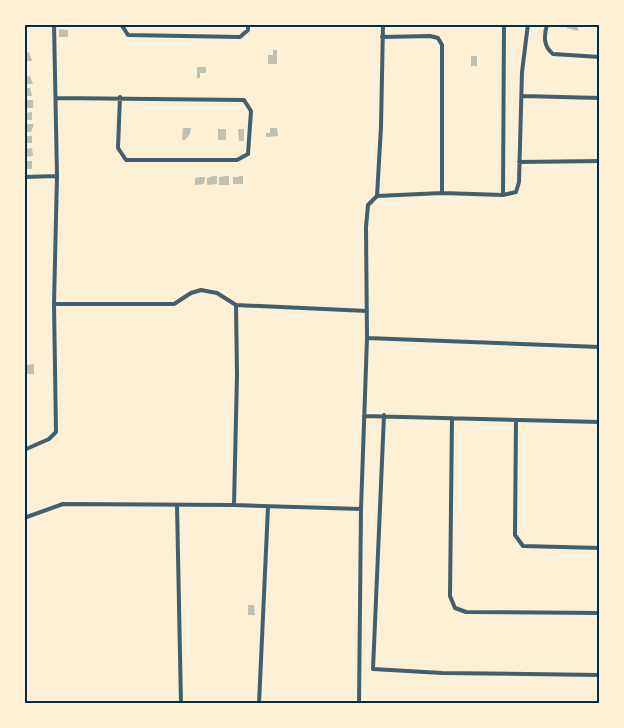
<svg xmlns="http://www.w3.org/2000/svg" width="624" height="728" font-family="'Golos Text',sans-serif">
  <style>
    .building { fill: #bec0b2 }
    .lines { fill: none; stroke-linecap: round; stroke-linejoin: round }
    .minor { stroke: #3f606c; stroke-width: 4 }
    .neatline { fill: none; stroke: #003049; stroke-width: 2 }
  </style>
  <rect width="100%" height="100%" fill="#fdf0d5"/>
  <path class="building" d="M567 24H578V31L567 28Z
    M59 29 68 30V37H59Z
    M273 50H277V64H268V55H273Z
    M29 52 32 61H24V53Z
    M471 56H477V66H471Z
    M197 67H206V73H200V78H197Z
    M30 76 33 84H24V77Z
    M24 88H30L32 96H24Z
    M24 100H33V108H24Z
    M32 112V120H24V113Z
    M24 124H34L31 132H24Z
    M183 128H191L190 134 185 140H182Z
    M270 128H277L278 136 266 137V133H270Z
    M218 129H226V140H218Z
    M238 129H244V141H239Z
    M24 136H32V143H24Z
    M32 148 33 156 24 157V149Z
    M24 161H32V169H24Z
    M213 176H217V184L207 185V178Z
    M225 176H229V185H219V177Z
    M239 176H243V184H233V177H239Z
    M201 177H205L204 184 195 185V178Z
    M34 364V374H27L26 365Z
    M248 605H254L255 615H248Z"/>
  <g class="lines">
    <path class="minor" d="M121 24 128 35 240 37 248 30V24
      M547 24C544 36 543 46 553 54L600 57
      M382 37 430 36 438 38 442 45V193
      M522 96 600 98
      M57 98 244 100 251 111 248 154 237 160H126L118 148 120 97
      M519 162 600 161
      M24 177 57 176
      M503 195 504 24
      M377 196 381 127 383 24
      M54 304H174L191 293 201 290 217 293 236 305 367 311
      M236 305 237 375 234 505 361 509
      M367 338 600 347
      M384 415 373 669 442 673 600 675
      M364 416 600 422
      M452 418 450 596 455 608 466 612 600 613
      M516 421 515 535 523 546 600 548
      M24 450 49 439 56 432 54 304 57 176 54 24
      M177 505 181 704
      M24 518 63 504 234 505
      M259 704 268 507
      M359 704 361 509 367 338 366 227 368 205 377 196 442 193 503 195 516 192 519 182 522 72 528 24"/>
  </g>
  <rect width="624" height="728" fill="none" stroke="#fdf0d5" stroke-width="51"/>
  <rect x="26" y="26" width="572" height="676" class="neatline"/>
</svg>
